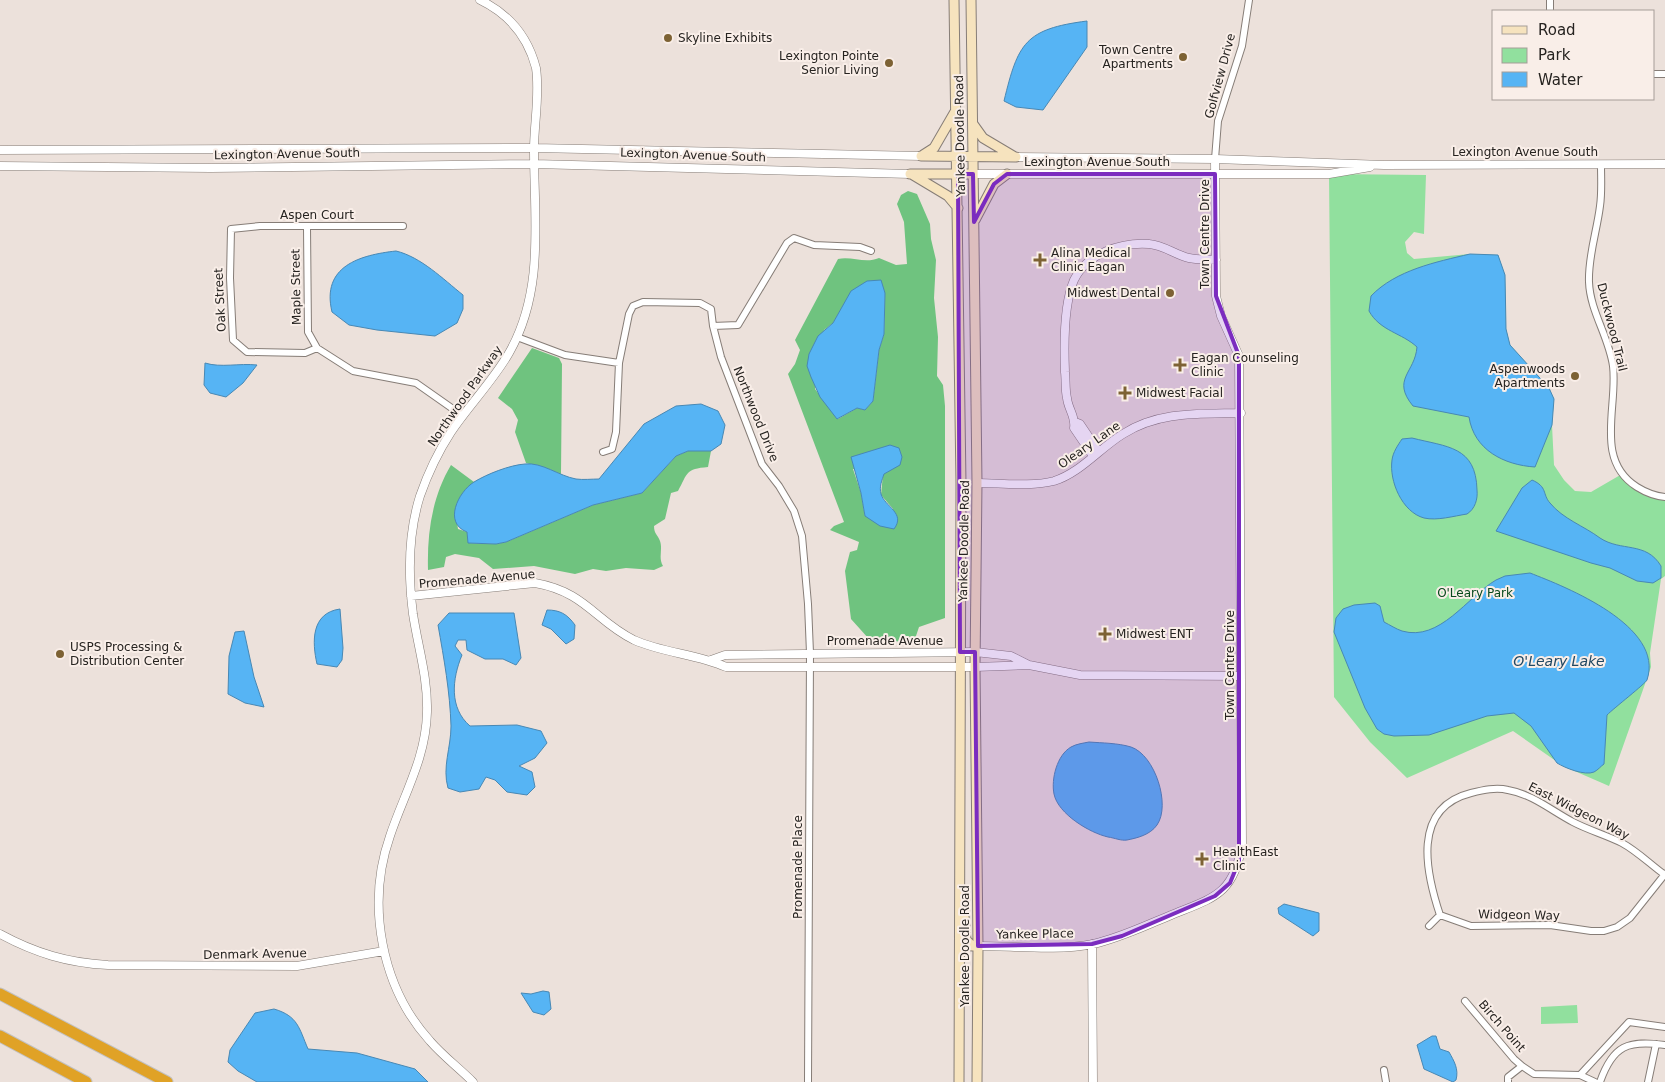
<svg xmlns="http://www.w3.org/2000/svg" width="1665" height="1082" font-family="'DejaVu Sans',sans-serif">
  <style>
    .green { fill: #91e09e }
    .forest { fill: #6fc37f; fill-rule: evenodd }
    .water { fill: #56b4f4; stroke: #4888b4 }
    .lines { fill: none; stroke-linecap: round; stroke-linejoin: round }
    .minor-casing { stroke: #867d77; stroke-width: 8 }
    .tertiary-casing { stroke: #867d77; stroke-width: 9 }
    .secondary-casing { stroke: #867d77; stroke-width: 11 }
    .motorway-casing { stroke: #c2c1c1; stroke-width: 13 }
    .minor { stroke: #fff; stroke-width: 6 }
    .tertiary { stroke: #fff; stroke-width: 8 }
    .secondary { stroke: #f6e3be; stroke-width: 9 }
    .motorway { stroke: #e0a226; stroke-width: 11 }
    .marked { fill: #7b2cbf; fill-opacity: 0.2; stroke: #7b2cbf; stroke-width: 4; stroke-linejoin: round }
    .poi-dot { fill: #7d6234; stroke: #f9eee8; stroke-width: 2 }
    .labels { text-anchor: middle; stroke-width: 4; stroke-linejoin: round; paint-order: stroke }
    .poi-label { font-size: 12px; fill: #262320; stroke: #f9eee8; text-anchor: start }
    .street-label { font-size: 12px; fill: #262320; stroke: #f9eee8 }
    .park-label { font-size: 12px; fill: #08491d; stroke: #f9eee8 }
    .water-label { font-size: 14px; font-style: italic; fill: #214863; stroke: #f9eee8 }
  </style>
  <rect width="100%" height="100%" fill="#ece1db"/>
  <path class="green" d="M1329 174 1426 175 1424 234 1414 232 1405 242 1407 253 1414 259 1470 254 1498 255 1505 275 1506 329 1510 345 1549 388 1554 399 1552 425 1554 465 1564 480 1575 491 1591 492 1622 474 1632 484 1665 497V576L1661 579 1650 653 1651 667 1609 786 1563 766 1513 731 1407 778 1370 742 1334 697Z
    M1577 1005 1578 1023 1541 1024V1007Z"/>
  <path class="forest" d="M908 191 917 194 930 224 931 239 936 260 934 298 938 337 937 376 943 385 945 406V618L919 627 915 639 905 642 869 639 851 619 845 571 850 552 857 550 859 542 830 530 834 526 844 522 788 374 795 364 800 350 795 340 838 259C852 256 865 264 879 258L896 265 907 264 904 222 897 204 901 195ZM885 294 884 334 879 350 873 401 865 410 857 408 838 419 815 389 824 330 833 323 842 308ZM853 469H891L883 474 881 495 893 509 865 516 861 493Z
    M532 348 559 358 562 364 561 474 526 463 515 432 518 420 512 409 498 398Z
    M688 451H711L708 467C685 469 688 473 678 491L671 493 665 519 654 526C654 534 658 535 660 541 663 550 658 558 663 566L654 570 626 568 606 571 593 569 575 574 534 566 493 569 479 558 455 554 446 557 444 567 428 570C427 533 432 497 451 465L474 482C457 502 454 503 458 529L467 532 469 543 496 544 506 542 593 505 642 493 676 456Z"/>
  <path class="water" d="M1087 21V47L1043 110 1016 107 1004 101C1018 43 1025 29 1087 21Z
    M396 251C421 257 443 279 463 295V309L457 323 435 336 377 330 349 325 332 312C321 266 360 255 396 251Z
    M1470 254 1498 255 1505 275 1506 329 1510 345 1549 388 1554 399 1552 425 1535 467C1504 465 1474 450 1469 417L1413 406C1391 379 1415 373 1417 347 1402 333 1380 331 1369 311L1371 296C1396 270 1436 262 1470 254Z
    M881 280 885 293 884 334 879 350 873 401 865 410 857 408 837 419 820 397 811 377 807 366 809 354 818 336 833 323 851 291 867 281Z
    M205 363C221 368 239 363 257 365L243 383 226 397 210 393 204 385Z
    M701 404 718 411 725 425 721 444 711 451H688L676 456 642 493 593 505 506 542 496 544 468 543 467 532C443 523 458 492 474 482 487 474 510 465 525 464 542 462 559 476 576 479 583 480 592 479 599 479L644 424 676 406Z
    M1412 438C1447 447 1476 446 1477 490 1478 499 1475 509 1467 514 1454 516 1437 521 1424 518 1402 512 1389 481 1392 460 1393 452 1398 445 1402 439Z
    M890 445 899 448 902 457 900 465 884 474C882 480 879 487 881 494 885 507 906 513 894 529L880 526 865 516 861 493 851 457Z
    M1532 480C1548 487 1542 494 1550 503 1563 519 1584 526 1600 538 1621 552 1646 541 1661 566V578L1653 583 1637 581 1610 568 1591 563 1496 531 1522 488Z
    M1530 573C1566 587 1665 626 1647 680 1645 684 1614 708 1607 715L1604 764C1601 766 1598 770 1594 772 1585 776 1565 768 1557 763L1531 726 1514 713 1487 716 1429 735 1394 736 1384 734 1377 729 1365 708 1334 632 1336 618 1343 609 1354 605 1375 603 1380 606 1384 622C1390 625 1396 629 1402 631 1440 642 1467 597 1496 580L1505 576Z
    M340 609 343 648 342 660 337 667 317 664C312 642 311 613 340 609Z
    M547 610C560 610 567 614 575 625L574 639 566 644 551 629 542 625Z
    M449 613H514L521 658 516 665 503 659H485L467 650 466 640H458L455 646 462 655C452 679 449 708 470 726L517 725 541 731 547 743 535 758 519 766 532 772 535 787 527 795 507 792 495 780 486 777 479 789 460 792 448 788C442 767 451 748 451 726 450 692 444 659 438 625Z
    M244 631 254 677 264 707 245 703 228 694 229 656 235 632Z
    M1089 742C1102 743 1118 743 1131 747 1155 755 1171 805 1157 825 1150 835 1137 838 1127 840 1121 841 1115 838 1108 837 1090 833 1058 814 1054 794 1051 779 1057 755 1071 747 1076 744 1084 743 1089 742Z
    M1284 904 1319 913V931L1313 936 1279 914 1278 908Z
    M543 991 549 992 551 1009 544 1015 533 1012 521 993 531 994Z
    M274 1009C298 1016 299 1028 308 1049L357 1053 415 1069 428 1082H257L238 1071 228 1062 230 1050 255 1013Z
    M1432 1036H1436L1440 1049 1449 1052C1454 1061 1459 1069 1456 1080L1453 1082 1424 1069 1417 1045Z"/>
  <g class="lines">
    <g class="minor-casing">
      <path id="minor" d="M1550 0V11
        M1654 74H1665
        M1215 159 1218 121 1242 46 1249 0
        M1601 164C1601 178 1602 193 1600 206 1597 231 1588 256 1589 282 1590 311 1609 337 1613 366 1618 407 1594 460 1637 487 1645 492 1655 496 1665 497
        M307 227 308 332 317 348 353 371 416 383 463 416
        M517 337 565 355 619 363 629 314 633 306 643 302 700 303 711 309 713 326
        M317 348 305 353 247 352 233 340 230 278 231 229 260 226H403
        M603 452 612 449 616 432 619 363
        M1440 915C1426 873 1411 808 1471 793 1483 790 1496 787 1508 790 1532 794 1552 811 1573 822 1588 830 1606 835 1622 843 1637 851 1651 865 1665 875
        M1440 915 1471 926 1550 925 1591 931H1604L1617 927 1630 918 1665 874
        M1429 926 1440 915
        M1465 1001 1514 1059 1522 1066
        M1384 1070 1386 1082
        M1580 1075 1629 1022 1665 1027
        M808 1082 810 653 808 604 802 536 794 511 779 486 762 464 721 357 713 326 738 325 787 243 794 238 814 245 860 247 871 251
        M1508 1082V1077L1522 1066 1534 1074 1580 1075 1595 1082
        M1600 1082C1613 1045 1628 1040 1665 1045
        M1648 1082 1656 1044"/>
    </g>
    <g class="tertiary-casing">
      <path id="tertiary" d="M0 150 534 148 921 156
        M1016 157 1215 159 1384 165 1665 164
        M0 166 211 168 534 164 910 174
        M973 174H1329L1370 167
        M1075 422 1080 424 1099 452
        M1093 456 1074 428C1076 417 1068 409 1067 398 1065 390 1066 380 1065 372 1064 347 1064 303 1074 280 1087 253 1122 242 1149 244 1164 245 1175 255 1189 258 1198 260 1207 259 1216 260
        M977 483C1001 483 1031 487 1054 481 1080 473 1100 448 1123 434 1159 411 1199 414 1241 413
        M411 596 535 583C586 592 595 621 634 640 663 653 697 654 726 667H975L1029 665
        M711 660 725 655 975 652 1011 656 1029 665 1080 675 1241 676
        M0 934C35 953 68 963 108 965L297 966 384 951
        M1092 944 1093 1082
        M978 946C1014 946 1058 951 1093 944 1120 938 1144 926 1169 916 1212 898 1234 896 1242 844L1239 356 1221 316 1216 296 1215 159
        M473 1082C459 1068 443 1056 430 1041 381 987 366 904 390 836 404 794 426 758 427 712 428 678 418 647 413 614 408 575 408 534 420 496 428 473 438 452 451 432 469 405 493 381 509 353 545 290 534 219 534 150 534 123 540 95 536 68 528 37 509 14 480 0"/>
    </g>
    <g class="secondary-casing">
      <path id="secondary" d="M954 0 961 483 959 1082
        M971 0 977 483 975 667 978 946 977 1082
        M973 124 983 138 1015 157
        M923 155 934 148 956 110
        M921 156 1016 157
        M910 174H973
        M913 175 948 196 958 208
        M975 220 994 184 1007 174
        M964 916 966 940 972 946H978"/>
    </g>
    <g class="motorway-casing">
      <path id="motorway" d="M0 994 167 1082
        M0 1036 86 1082"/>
    </g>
    <use href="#minor" class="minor"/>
    <use href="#tertiary" class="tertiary"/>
    <use href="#secondary" class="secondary"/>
    <use href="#motorway" class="motorway"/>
  </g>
  <path class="marked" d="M958 174H973L974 222 994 184 1007 174H1215L1216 296 1239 356V861L1230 883 1215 896 1122 936 1092 944 978 946 975 652H960Z"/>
  <g class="poi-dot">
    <circle cx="668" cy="38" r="5"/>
    <circle cx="1183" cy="57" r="5"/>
    <circle cx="889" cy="63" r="5"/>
    <path d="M1037.5 252.5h5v5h5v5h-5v5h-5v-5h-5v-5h5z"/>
    <circle cx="1170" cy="293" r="5"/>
    <path d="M1177.5 357.5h5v5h5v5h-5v5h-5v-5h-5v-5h5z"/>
    <circle cx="1575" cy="376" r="5"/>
    <path d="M1122.5 385.5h5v5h5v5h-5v5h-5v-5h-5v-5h5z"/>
    <path d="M1102.5 626.5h5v5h5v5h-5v5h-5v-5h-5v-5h5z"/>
    <circle cx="60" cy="654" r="5"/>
    <path d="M1199.5 851.5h5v5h5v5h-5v5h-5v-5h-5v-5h5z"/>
  </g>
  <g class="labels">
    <g class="poi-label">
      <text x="678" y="42">Skyline Exhibits</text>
      <text x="1173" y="54" text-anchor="end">Town Centre<tspan x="1173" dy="14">Apartments</tspan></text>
      <text x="879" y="60" text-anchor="end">Lexington Pointe<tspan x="879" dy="14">Senior Living</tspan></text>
      <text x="1051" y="257">Alina Medical<tspan x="1051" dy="14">Clinic Eagan</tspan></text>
      <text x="1160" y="297" text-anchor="end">Midwest Dental</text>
      <text x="1191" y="362">Eagan Counseling<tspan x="1191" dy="14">Clinic</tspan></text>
      <text x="1565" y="373" text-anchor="end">Aspenwoods<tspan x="1565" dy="14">Apartments</tspan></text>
      <text x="1136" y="397">Midwest Facial</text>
      <text x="1116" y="638">Midwest ENT</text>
      <text x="70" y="651">USPS Processing &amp;<tspan x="70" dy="14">Distribution Center</tspan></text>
      <text x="1213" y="856">HealthEast<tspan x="1213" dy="14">Clinic</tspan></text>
    </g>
    <g class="street-label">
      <text transform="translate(1220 76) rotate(-75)" y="4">Golfview Drive</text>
      <text transform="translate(960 136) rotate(-91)" y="4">Yankee Doodle Road</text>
      <text x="1525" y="156">Lexington Avenue South</text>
      <text transform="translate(287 154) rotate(-1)" y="4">Lexington Avenue South</text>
      <text transform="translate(693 155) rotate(2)" y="4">Lexington Avenue South</text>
      <text x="1097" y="166">Lexington Avenue South</text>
      <text x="317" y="219">Aspen Court</text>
      <text transform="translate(1205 234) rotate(-90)" y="4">Town Centre Drive</text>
      <text transform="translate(296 287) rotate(-91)" y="4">Maple Street</text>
      <text transform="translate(220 300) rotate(-93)" y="4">Oak Street</text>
      <text transform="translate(1612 327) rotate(76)" y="4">Duckwood Trail</text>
      <text transform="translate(465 396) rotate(-55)" y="4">Northwood Parkway</text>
      <text transform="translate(756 414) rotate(68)" y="4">Northwood Drive</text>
      <text transform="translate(1089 445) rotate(-35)" y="4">Oleary Lane</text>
      <text transform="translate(964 541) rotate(-89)" y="4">Yankee Doodle Road</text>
      <text transform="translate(477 579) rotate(-5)" y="4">Promenade Avenue</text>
      <text x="885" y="645">Promenade Avenue</text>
      <text transform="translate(1230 665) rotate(-90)" y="4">Town Centre Drive</text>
      <text transform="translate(1579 811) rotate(27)" y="4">East Widgeon Way</text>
      <text transform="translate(798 867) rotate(-90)" y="4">Promenade Place</text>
      <text transform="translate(1519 915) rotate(1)" y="4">Widgeon Way</text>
      <text transform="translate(1035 934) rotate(-1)" y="4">Yankee Place</text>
      <text transform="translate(965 946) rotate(-90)" y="4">Yankee Doodle Road</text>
      <text transform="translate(255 954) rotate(-1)" y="4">Denmark Avenue</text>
      <text transform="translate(1502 1026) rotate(49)" y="4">Birch Point</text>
    </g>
    <g class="park-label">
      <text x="1475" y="597">O'Leary Park</text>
    </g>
    <g class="water-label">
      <text x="1559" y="666">O'Leary Lake</text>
    </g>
  </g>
  <rect x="1492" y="10" width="162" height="90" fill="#f9eee8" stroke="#a59d98"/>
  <rect x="1502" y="26" width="25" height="8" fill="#f6e3be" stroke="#a59d98"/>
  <text x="1538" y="35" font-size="15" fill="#262320">Road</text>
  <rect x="1502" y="48" width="25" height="15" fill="#91e09e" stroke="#a59d98"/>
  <text x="1538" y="60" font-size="15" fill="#262320">Park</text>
  <rect x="1502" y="72" width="25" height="15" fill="#56b4f4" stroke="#a59d98"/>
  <text x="1538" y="85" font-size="15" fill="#262320">Water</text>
</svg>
